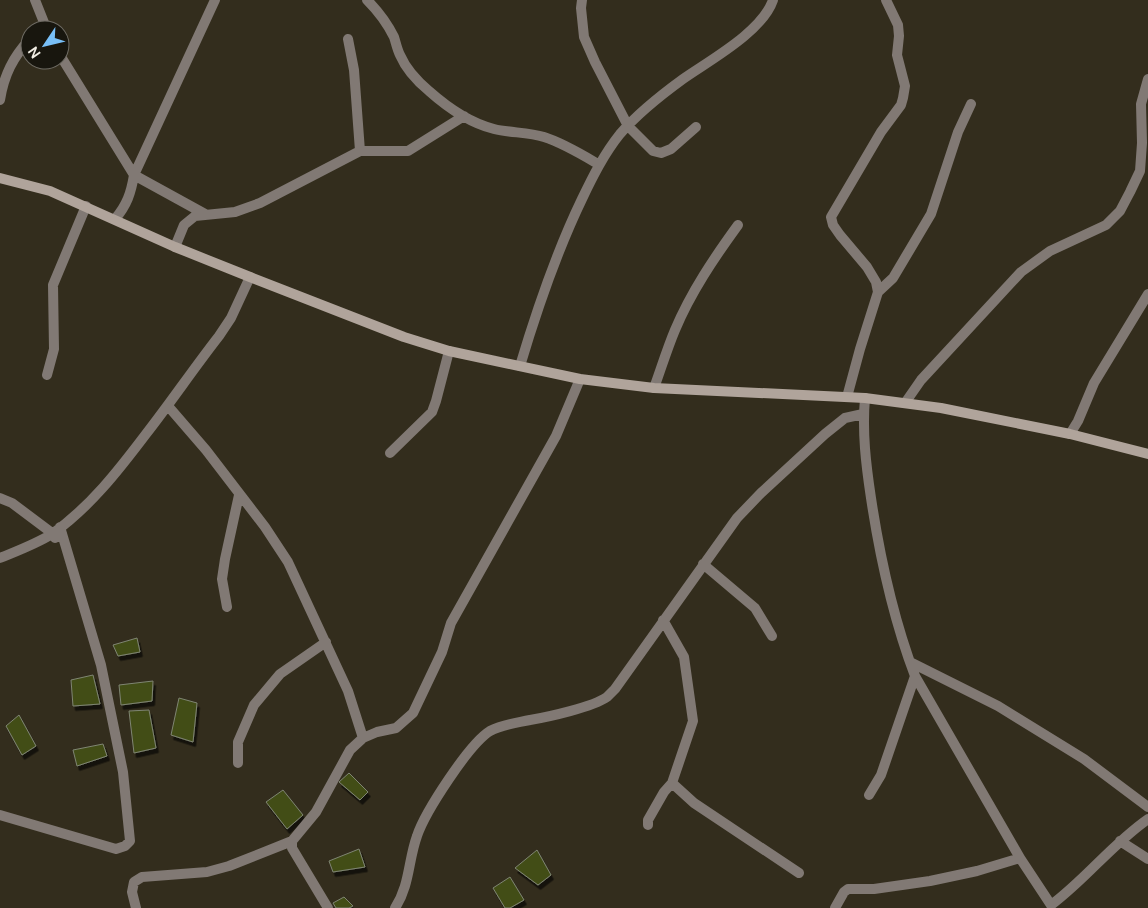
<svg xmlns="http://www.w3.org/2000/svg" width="1148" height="908" font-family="Manrope,sans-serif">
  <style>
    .building { fill: #424d18; stroke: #7f8572; filter: url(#shadow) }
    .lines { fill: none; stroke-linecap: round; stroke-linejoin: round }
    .minor { stroke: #817974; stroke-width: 10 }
    .secondary { stroke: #b0a49b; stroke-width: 10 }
  </style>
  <defs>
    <filter id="shadow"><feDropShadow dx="2.5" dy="4.5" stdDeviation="0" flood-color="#0009"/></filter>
  </defs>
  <rect width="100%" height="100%" fill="#332d1d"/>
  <path class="building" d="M137 638 140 652 118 656 113 645Z
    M93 675 100 704 73 706 71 680Z
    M153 681 152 701 121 705 119 685Z
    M179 698 197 703 193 742 171 735Z
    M149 710 156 748 134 753 129 711Z
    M19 715 36 746 22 755 6 726Z
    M103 744 107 756 77 766 73 750Z
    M349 773 368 792 360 800 339 782Z
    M283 790 303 815 287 829 266 802Z
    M359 849 365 867 333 872 329 861Z
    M537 850 551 875 538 885 515 868Z
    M510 877 524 900 510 908H505L493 888Z
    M344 897 353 906 349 908H336L333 903Z"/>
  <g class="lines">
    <path class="minor" d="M35 0 47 30
      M367 0C378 11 387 23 394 37 396 43 397 49 400 55 406 69 417 81 429 91 447 107 470 123 494 129 510 133 528 132 544 137 563 143 581 154 598 164
      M582 0 581 8 584 37 595 62 628 126 653 151 661 153 671 149 696 127
      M348 39 354 70 360 151H408L464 116
      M60 55 134 175C131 193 127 205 115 219
      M0 100C4 75 13 57 30 39
      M205 214 134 175 215 0
      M175 247 184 225 195 216 235 212 260 203 360 151
      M878 292 893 278 931 214 958 132 971 104
      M520 366C537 309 556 253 582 199 593 176 604 154 620 134 638 113 661 95 683 79 710 60 762 32 773 0
      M47 375 54 349 53 285 86 206
      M654 388C661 369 667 349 675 330 691 292 714 258 738 225
      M847 397 860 349 878 292 876 282 867 267 840 235 833 225 831 217 881 132 901 105 903 98 905 86 897 55 899 36 898 25 886 0
      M865 398C862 432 866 465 871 498 880 558 893 618 915 676L1020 858 1051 905C1086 879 1112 844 1148 819
      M905 403 921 380 1021 272 1050 251 1106 225 1120 211 1130 192 1140 171 1142 143 1141 104 1148 79
      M168 406 206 450 265 527 288 562 348 691 363 738
      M1070 434 1078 421 1094 383 1148 294
      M390 453 432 412 436 401 449 351
      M0 498 12 503 52 533 55 538
      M0 558C17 551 36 544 52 534 90 507 118 471 146 434 171 402 194 368 219 336L231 318 250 277
      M703 564 755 608 772 636
      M227 607 222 579 225 559 239 495
      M910 662 998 706 1084 759 1148 807
      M238 763V742L254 705 280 674 326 642
      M672 783 694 803 799 873
      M869 795 881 775 915 676
      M0 815 116 849 125 846 130 841 123 772 101 665 60 527
      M648 825V820L664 792 672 783 693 721 684 657 663 620
      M1120 841 1148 859
      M136 908 132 892 134 882 142 877 207 872 229 866 292 841
      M328 908 292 848V841L316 812 350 750 363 738 377 732 396 728 413 713 442 652 451 623 556 436 580 379
      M395 908C410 885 408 861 417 836 425 812 469 744 490 731 503 724 516 723 530 720 548 717 593 707 607 697 609 695 612 692 615 689L737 518 761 493 825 434 845 418 863 414
      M835 908 844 892 848 889H874L930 881 977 871 1020 858"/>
    <path class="secondary" d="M0 178 50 191 175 247 250 277 404 337 449 351 580 379 654 388 865 398 941 408 1070 434 1148 454"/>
  </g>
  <g transform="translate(45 45) rotate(235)"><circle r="24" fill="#18160e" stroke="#6f6c64"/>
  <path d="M0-4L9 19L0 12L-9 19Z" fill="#78bff7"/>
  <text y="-8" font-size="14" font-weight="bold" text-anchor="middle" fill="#f2eee4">N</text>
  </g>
</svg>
